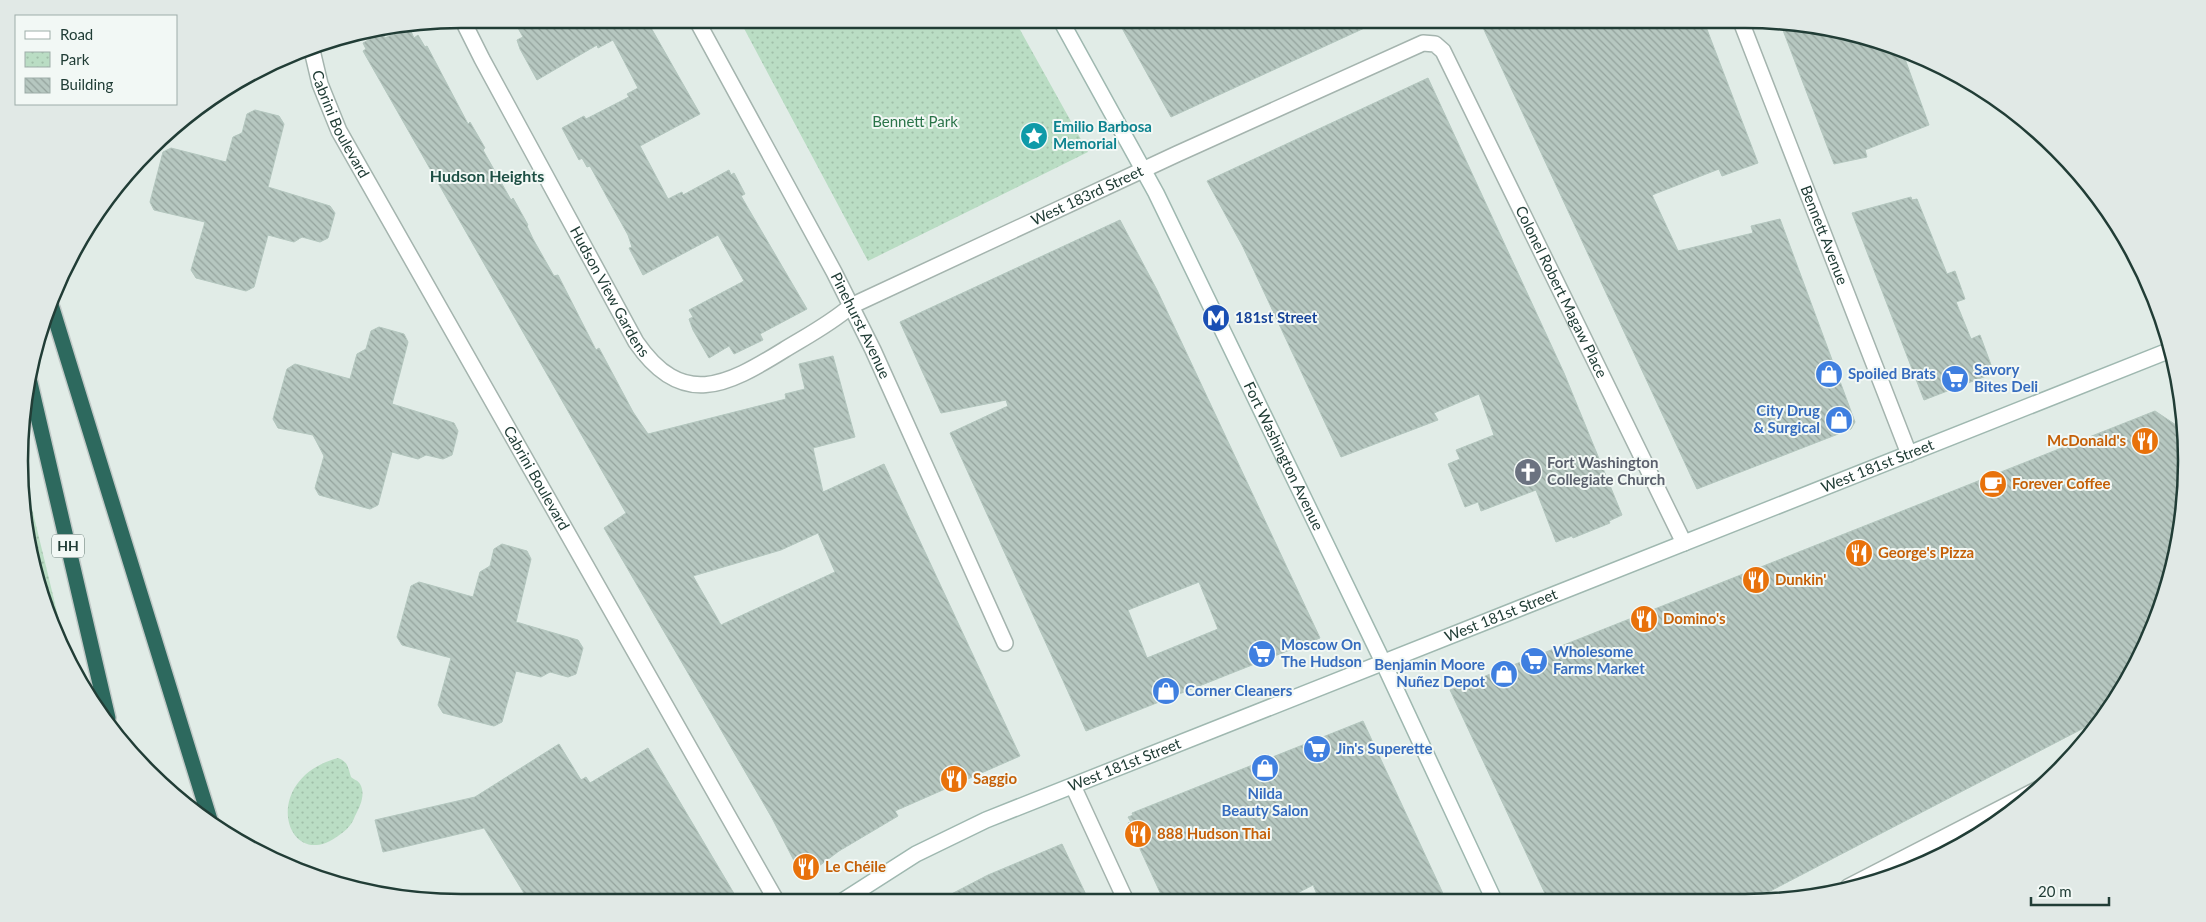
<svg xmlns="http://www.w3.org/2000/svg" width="2206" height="922" font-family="Lato,sans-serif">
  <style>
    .park { fill: url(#park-dots) }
    .building { fill: url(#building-back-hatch); stroke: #b3c6be; fill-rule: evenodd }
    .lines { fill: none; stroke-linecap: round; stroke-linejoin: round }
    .minor-casing { stroke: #a4b4ae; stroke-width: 18 }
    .secondary-casing { stroke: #9fb8b0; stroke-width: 18 }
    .motorway-casing { stroke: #c1c9c7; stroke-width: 18 }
    .minor { stroke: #fff; stroke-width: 15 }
    .secondary { stroke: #fff; stroke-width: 15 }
    .motorway { stroke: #2d695e; stroke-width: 15 }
    .labels { text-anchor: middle; stroke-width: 4; stroke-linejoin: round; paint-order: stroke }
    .shield { fill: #f2f8f5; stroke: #60756f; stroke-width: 1 }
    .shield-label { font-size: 14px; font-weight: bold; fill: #213d36 }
    .park-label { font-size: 15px; fill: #2b7449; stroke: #f2f8f5 }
    .street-label { font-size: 15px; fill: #213d36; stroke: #f2f8f5 }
    .culture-label { font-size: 15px; font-weight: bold; fill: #0d838f; stroke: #f2f8f5; text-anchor: start }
    .transit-label { font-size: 15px; font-weight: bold; fill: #164399; stroke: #f2f8f5; text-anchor: start }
    .shop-label { font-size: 15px; font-weight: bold; fill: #366cbe; stroke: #f2f8f5; text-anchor: start }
    .food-label { font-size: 15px; font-weight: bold; fill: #c56008; stroke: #f2f8f5; text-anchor: start }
    .worship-label { font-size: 15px; font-weight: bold; fill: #5b616d; stroke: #f2f8f5; text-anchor: start }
    .neighbourhood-label { font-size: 16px; font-weight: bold; fill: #1d4f44; stroke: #f2f8f5 }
    .rim { fill: none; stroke: #213d36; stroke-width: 2.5 }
  </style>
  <defs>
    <pattern id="park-dots" width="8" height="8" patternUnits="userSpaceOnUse" patternTransform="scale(1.25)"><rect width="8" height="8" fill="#baddc4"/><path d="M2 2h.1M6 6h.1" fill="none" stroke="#a0bfa9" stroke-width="1.8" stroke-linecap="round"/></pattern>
    <pattern id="building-back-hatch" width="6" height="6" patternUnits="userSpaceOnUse" patternTransform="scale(1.25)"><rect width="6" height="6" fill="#b6c7c0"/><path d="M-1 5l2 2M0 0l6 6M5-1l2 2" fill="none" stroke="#94a39d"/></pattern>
  </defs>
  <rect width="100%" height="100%" fill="#e1ece7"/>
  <path class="park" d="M739 19H1014L1088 152 868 261Z
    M19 455 67 653 27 547Z
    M338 758C348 762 348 767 351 777 354 780 358 780 360 784 366 794 360 807 355 816 352 826 343 833 335 838 285 871 259 779 338 758Z"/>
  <path class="building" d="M513 19H651L644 23 647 27 650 26 700 114 640 146 668 199 682 192 683 195 729 170 731 175 734 173 745 194 741 196 807 309 760 334 763 340 734 354 729 346 709 358 693 330 689 319 693 317 689 310 744 281 718 235 643 275 629 248 632 247 628 235 608 199 590 166 587 167 582 158 579 160 562 128 584 116 586 119 629 97 627 94 638 88 613 40 598 48 597 45 537 80 520 49 517 40 523 37Z
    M1117 19H1384L1171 117Z
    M1479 19H1703L1758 163 1722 176 1719 169 1652 195 1678 251 1753 233 1751 226 1780 219 1855 422 1851 429 1697 489Z
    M1781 25 1887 42 1901 48 1929 125 1865 150 1867 157 1834 164Z
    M409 27 414 38 418 35 425 47 427 46 468 124 470 122 485 148 483 150 511 200 513 198 528 225 527 226 533 239 554 276 558 275 596 350 599 348 633 412 648 434 786 399 785 394 805 389 799 364 833 356 855 437 813 448 823 492 884 464 1020 756 895 811 898 816 839 851 803 878 772 818 604 528 626 513 363 51 366 49 363 43 382 32 385 38ZM818 533 835 572 721 625 693 576 781 550Z
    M1428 78 1564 373 1622 515 1609 521 1610 523 1573 538 1572 536 1556 542 1536 490 1481 511 1478 502 1465 507 1448 464 1460 459 1456 450 1494 435 1479 394 1434 413 1438 420 1341 457 1243 247 1207 181Z
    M255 110 279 116 284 124 268 187 330 206 335 213 328 238 320 242 302 237 294 242 268 235 254 287 246 291 196 278 191 270 205 222 154 210 150 202 163 152 171 148 226 162 233 137 242 133 247 114Z
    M1911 197 1912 200 1917 199 1947 274 1955 271 1965 299 1956 302 1971 339 1980 335 1994 373 1924 400 1852 213Z
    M1120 220 1157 290 1320 638 1086 731 950 433 1008 406 1006 400 941 413 900 322ZM1199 582 1218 629 1147 658 1128 610Z
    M379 327 404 334 408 342 392 404 454 423 458 431 452 455 443 459 426 455 418 459 392 452 378 505 370 509 319 495 315 488 324 456 313 435 278 428 273 419 287 369 295 364 350 379 357 354 366 349 371 331Z
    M2155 411 2179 427 2181 531 2164 603 2113 707 2103 718 1753 900H1628L1624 892 1610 900H1548L1450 690Z
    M502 544 527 551 531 559 516 622 578 640 583 648 576 674 568 677 550 672 541 677 516 671 502 722 494 726 443 713 438 705 451 658 402 645 397 637 411 586 419 582 473 597 480 572 490 566 494 549Z
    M1363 721 1446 900 1320 901 1313 885 1282 901H1164L1128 823 1131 822 1128 817 1133 815 1132 813Z
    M559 744 581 780 586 777 590 783 648 748 739 902 530 903 484 828 383 852 375 820 475 797Z
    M1062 844 1089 901 936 902 988 875Z"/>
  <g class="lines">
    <g class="minor-casing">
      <g id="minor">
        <path id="s1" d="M462 19 482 59 636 342C682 409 726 386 784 350 807 336 830 324 851 306L1177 154 1423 43 1435 44 1443 51 1684 543"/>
        <path id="s2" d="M696 19 834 272 873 350 1005 643"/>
        <path id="s3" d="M1740 19 1909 454"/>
        <path id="s4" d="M311 46 320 84 339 131 777 902"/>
        <path d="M1073 786 1126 901"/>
        <path d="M1848 887 2042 787"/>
      </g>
    </g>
    <g class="secondary-casing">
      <g id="secondary">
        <path id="s5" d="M1060 19 1156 193 1384 664 1494 900"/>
        <path id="s6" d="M841 902 916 854 986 820 2173 349"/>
      </g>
    </g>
    <g class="motorway-casing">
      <path id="motorway" d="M52 308 211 823
        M28 374 108 718"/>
    </g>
    <use href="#minor" class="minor"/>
    <use href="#secondary" class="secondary"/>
    <use href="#motorway" class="motorway"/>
  </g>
  <defs>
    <g id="sight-disc" transform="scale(1.4375)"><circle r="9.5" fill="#0f9aa8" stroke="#f2f8f5"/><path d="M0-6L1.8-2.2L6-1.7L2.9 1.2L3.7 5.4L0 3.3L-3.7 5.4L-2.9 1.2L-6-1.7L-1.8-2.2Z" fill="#fff"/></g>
    <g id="metro-disc" transform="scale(1.4375)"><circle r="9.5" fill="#1a4fb4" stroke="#f2f8f5"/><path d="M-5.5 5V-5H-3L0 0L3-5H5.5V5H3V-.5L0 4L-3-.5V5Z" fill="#fff"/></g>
    <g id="shop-disc" transform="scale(1.4375)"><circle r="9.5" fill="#3f7fe0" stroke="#f2f8f5"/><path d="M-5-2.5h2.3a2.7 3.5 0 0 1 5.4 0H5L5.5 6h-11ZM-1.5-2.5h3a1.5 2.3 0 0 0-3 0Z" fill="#fff"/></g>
    <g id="supermarket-disc" transform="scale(1.4375)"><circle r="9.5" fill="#3f7fe0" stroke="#f2f8f5"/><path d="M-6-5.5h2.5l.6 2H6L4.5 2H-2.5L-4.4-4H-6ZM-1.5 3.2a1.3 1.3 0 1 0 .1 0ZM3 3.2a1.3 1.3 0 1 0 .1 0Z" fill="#fff"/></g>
    <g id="restaurant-disc" transform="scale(1.4375)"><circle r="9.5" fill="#e8710a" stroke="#f2f8f5"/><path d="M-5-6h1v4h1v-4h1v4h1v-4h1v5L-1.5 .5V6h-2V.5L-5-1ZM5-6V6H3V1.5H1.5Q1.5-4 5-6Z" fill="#fff"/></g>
    <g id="church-disc" transform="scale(1.4375)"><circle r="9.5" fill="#6b7280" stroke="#f2f8f5"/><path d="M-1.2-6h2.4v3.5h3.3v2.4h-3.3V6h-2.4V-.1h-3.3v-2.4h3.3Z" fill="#fff"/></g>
    <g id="cafe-disc" transform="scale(1.4375)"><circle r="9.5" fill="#e8710a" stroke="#f2f8f5"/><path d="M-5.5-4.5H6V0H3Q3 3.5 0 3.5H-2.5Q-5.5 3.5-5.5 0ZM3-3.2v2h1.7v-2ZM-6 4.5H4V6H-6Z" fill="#fff"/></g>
  </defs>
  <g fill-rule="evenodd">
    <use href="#sight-disc" x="1034" y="136"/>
    <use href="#metro-disc" x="1216" y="318"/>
    <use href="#shop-disc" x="1829" y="374"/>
    <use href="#supermarket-disc" x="1955" y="379"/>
    <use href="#shop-disc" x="1839" y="420"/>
    <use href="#restaurant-disc" x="2145" y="441"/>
    <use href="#church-disc" x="1528" y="472"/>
    <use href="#cafe-disc" x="1993" y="484"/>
    <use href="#restaurant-disc" x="1859" y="553"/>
    <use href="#restaurant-disc" x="1756" y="580"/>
    <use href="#restaurant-disc" x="1644" y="619"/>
    <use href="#supermarket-disc" x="1262" y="654"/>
    <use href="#supermarket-disc" x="1534" y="661"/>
    <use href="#shop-disc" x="1504" y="674"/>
    <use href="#shop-disc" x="1166" y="691"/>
    <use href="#supermarket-disc" x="1317" y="749"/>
    <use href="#shop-disc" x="1265" y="768"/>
    <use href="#restaurant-disc" x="954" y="779"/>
    <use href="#restaurant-disc" x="1138" y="834"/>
    <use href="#restaurant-disc" x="806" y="867"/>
  </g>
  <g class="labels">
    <rect class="shield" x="52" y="534.5" width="32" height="23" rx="4"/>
    <g class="shield-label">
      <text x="68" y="551">HH</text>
    </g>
    <g class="park-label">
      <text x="915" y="127">Bennett Park</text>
    </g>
    <g class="street-label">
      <text dy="5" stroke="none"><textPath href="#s4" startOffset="84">Cabrini Boulevard</textPath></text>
      <text dy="5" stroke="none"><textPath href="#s1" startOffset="880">West 183rd Street</textPath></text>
      <text dy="5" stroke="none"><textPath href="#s3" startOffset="232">Bennett Avenue</textPath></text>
      <text dy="5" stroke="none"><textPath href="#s1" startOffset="310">Hudson View Gardens</textPath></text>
      <text dy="5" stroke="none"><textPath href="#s1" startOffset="1540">Colonel Robert Magaw Place</textPath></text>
      <text dy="5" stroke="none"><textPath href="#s2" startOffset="348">Pinehurst Avenue</textPath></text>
      <text dy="5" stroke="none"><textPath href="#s5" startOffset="491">Fort Washington Avenue</textPath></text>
      <text dy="5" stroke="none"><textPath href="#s6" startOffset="1126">West 181st Street</textPath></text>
      <text dy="5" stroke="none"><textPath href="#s4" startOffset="489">Cabrini Boulevard</textPath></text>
      <text dy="5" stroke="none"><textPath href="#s6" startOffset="721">West 181st Street</textPath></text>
      <text dy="5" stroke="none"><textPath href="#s6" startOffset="316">West 181st Street</textPath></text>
    </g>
    <g class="culture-label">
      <text x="1053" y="132">Emilio Barbosa<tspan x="1053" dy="17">Memorial</tspan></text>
    </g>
    <g class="transit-label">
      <text x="1235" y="323">181st Street</text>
    </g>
    <g class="shop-label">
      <text x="1974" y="375">Savory<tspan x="1974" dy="17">Bites Deli</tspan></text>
      <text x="1848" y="379">Spoiled Brats</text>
      <text x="1820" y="416" text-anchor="end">City Drug<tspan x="1820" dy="17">&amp; Surgical</tspan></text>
      <text x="1281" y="650">Moscow On<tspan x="1281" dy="17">The Hudson</tspan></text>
      <text x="1553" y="657">Wholesome<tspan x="1553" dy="17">Farms Market</tspan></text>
      <text x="1485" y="670" text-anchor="end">Benjamin Moore<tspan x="1485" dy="17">Nuñez Depot</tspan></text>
      <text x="1185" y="696">Corner Cleaners</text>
      <text x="1336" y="754">Jin's Superette</text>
      <text x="1265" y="799" text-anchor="middle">Nilda<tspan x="1265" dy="17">Beauty Salon</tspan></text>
    </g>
    <g class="food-label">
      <text x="2126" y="446" text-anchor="end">McDonald's</text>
      <text x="2012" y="489">Forever Coffee</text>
      <text x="1878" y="558">George's Pizza</text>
      <text x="1775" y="585">Dunkin'</text>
      <text x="1663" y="624">Domino's</text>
      <text x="973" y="784">Saggio</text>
      <text x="1157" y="839">888 Hudson Thai</text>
      <text x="825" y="872">Le Chéile</text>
    </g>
    <g class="worship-label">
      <text x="1547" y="468">Fort Washington<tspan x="1547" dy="17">Collegiate Church</tspan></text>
    </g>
    <g class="neighbourhood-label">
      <text x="487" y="182">Hudson Heights</text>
    </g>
  </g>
  <path d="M0 0H2206V922H0ZM461 28H1745A433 433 0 0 1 2178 461V461A433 433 0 0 1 1745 894H461A433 433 0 0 1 28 461V461A433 433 0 0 1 461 28Z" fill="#e1e9e6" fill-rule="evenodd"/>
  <path class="rim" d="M461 28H1745A433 433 0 0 1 2178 461V461A433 433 0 0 1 1745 894H461A433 433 0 0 1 28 461V461A433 433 0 0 1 461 28Z"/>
  <rect x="15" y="15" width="162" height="90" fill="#f2f8f5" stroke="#9eada9"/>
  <rect x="25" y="31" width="25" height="8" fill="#ffffff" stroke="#9eada9"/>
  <text x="60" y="40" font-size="15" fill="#213d36">Road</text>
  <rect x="25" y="52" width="25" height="15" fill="url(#park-dots)" stroke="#9eada9"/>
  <text x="60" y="65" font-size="15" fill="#213d36">Park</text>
  <rect x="25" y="78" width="25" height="15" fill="url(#building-back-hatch)" stroke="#9eada9"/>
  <text x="60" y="90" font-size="15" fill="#213d36">Building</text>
  <path d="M2031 897v8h78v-8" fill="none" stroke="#213d36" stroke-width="2.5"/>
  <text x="2038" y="897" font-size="15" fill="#213d36" stroke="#f2f8f5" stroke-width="4" paint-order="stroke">20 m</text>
</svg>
